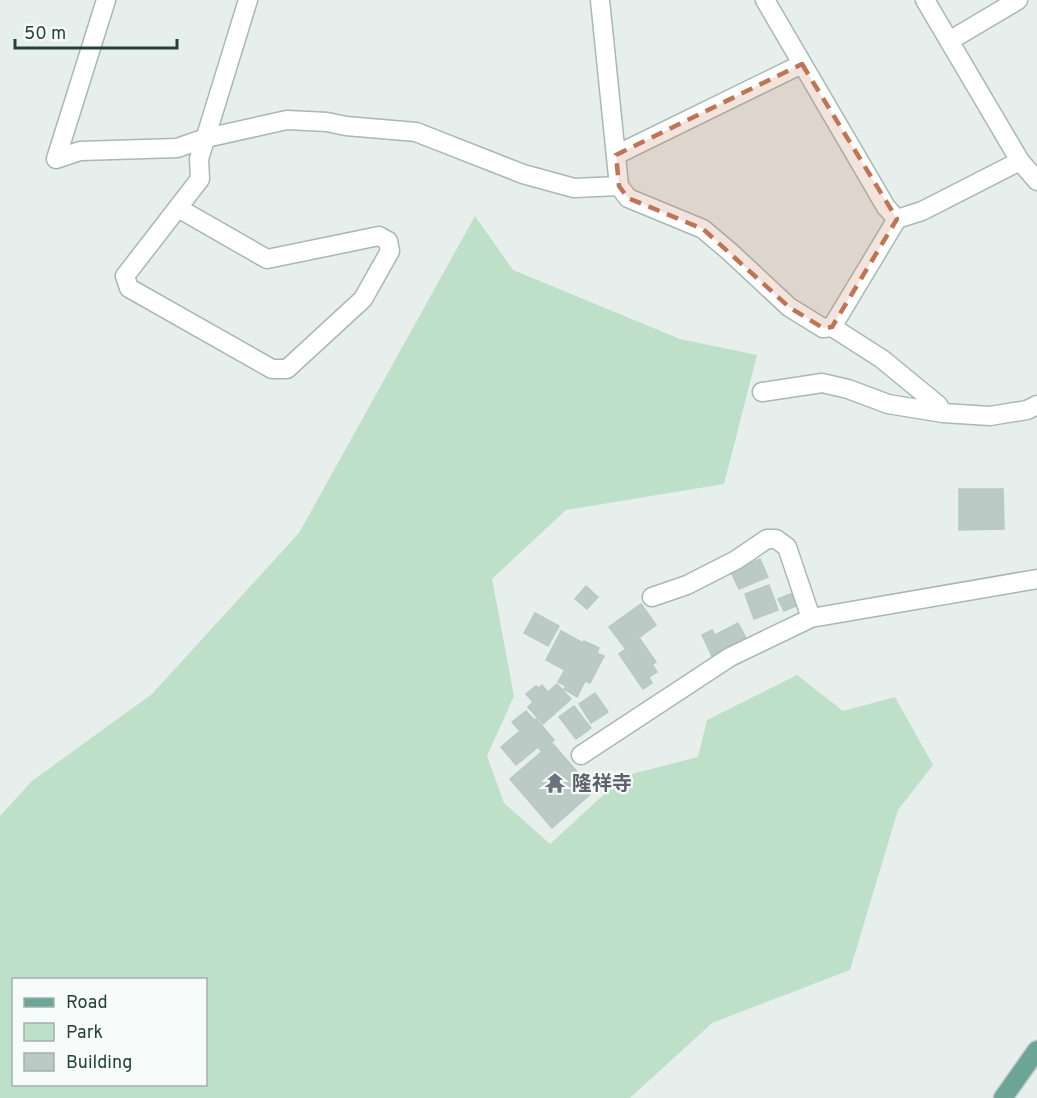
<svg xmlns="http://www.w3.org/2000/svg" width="1037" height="1098" font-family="Overpass,'Noto Sans JP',sans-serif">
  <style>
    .green { fill: #bfe0c8; fill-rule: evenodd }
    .building { fill: #bbcac4; stroke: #b8c9c2; stroke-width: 1.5 }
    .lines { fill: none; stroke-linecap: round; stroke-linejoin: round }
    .minor-casing { stroke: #a8b8b2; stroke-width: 21 }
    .major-casing { stroke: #c2cac8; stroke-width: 21 }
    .minor { stroke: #fff; stroke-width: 18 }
    .major { stroke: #6aa596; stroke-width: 18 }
    .marked { fill: #c07456; fill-opacity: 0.2; stroke: #c07456; stroke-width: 4.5; stroke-dasharray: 12 8; stroke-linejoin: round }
    .labels { text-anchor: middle; stroke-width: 4.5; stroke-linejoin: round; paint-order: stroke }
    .worship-label { font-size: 20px; font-weight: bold; fill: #5b616d; stroke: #f7fbf9; text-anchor: start }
  </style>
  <rect width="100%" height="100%" fill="#e6efeb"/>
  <path class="green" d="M475 216 513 270 680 339 757 355 724 484 566 510 492 579 514 696 487 756 504 803 550 844 624 776 698 757 707 720 797 675 843 711 895 697 933 765 898 810 850 970 712 1023 630 1098H0V816L32 781 152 694 299 533ZM14 980H206V1084H14Z"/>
  <path class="building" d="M959 489H1003L1004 529 959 530Z
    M760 559 768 577 739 589 731 572Z
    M769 585 778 610 754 619 745 594Z
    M586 586 598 597 587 609 575 599Z
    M793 593 798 605 784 611 778 599Z
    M641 604 656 625 625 648 609 627Z
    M535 613 559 626 548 646 524 633Z
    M738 623 746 638 712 656 702 635 712 630 715 635Z
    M561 631 583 643 584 641 599 648 597 653 604 656 590 683 585 681 577 697 564 689 566 686 558 682 565 670 546 660Z
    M640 639 656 662 652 664 657 672 649 677 652 683 643 689 619 654Z
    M557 684 571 699 543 724 528 707 533 702 526 694 536 686 539 688 542 685 548 692Z
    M595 693 608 712 591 723 579 704Z
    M574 706 591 728 576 739 559 717Z
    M526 711 534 720 536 719 554 740 541 751 538 747 516 765 501 747 520 731 512 722Z
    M552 743 594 791 552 828 510 779Z"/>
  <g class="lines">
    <g class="minor-casing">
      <path id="minor" d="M106 0 56 159 80 151 177 148 206 138 287 120 327 122 346 126 416 132 523 174 574 188 619 186
        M600 0 619 186 628 198 703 229 729 251 789 307 823 328 832 327 882 359 938 405 943 413
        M765 0 886 207 897 219
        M925 0 1020 161 1037 181
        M949 41 1018 0
        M616 155 802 64
        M178 208 267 259 379 236 388 241 390 251 363 299 287 369H272L129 288 125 276 200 179 199 159 248 0
        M832 327 897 219 922 211 1020 161
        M762 392 822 383 848 389 888 404 943 413 990 416 1027 410 1037 405
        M652 597 687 585 736 560 767 539H776L787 547 811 618
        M581 755 730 657 811 618 1037 579"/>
    </g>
    <g class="major-casing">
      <path id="major" d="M1003 1098 1037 1050"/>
    </g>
    <use href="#minor" class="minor"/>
    <use href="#major" class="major"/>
  </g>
  <path class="marked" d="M802 64 897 219 832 327 823 328 789 307 703 229 628 198 619 186 616 155Z"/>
  <defs>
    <g id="temple-bare" transform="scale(1.62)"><path d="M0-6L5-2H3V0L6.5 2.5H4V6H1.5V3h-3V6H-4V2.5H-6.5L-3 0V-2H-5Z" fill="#6b7280" stroke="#f7fbf9" stroke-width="2.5" paint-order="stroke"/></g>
  </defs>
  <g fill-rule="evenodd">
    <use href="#temple-bare" x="555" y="783"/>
  </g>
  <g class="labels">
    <g class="worship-label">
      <text x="572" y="790">隆祥寺</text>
    </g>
  </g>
  <rect x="12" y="978" width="195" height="108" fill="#f7fbf9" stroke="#a3b1ad" stroke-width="1.5"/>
  <rect x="24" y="998" width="30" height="9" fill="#6aa596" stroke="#a3b1ad" stroke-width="1.5"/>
  <text x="66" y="1008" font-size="18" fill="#24423a">Road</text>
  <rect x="24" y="1023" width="30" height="18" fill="#bfe0c8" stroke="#a3b1ad" stroke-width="1.5"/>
  <text x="66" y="1038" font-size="18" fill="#24423a">Park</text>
  <rect x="24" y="1053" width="30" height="18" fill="#bbcac4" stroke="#a3b1ad" stroke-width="1.5"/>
  <text x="66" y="1068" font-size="18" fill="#24423a">Building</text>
  <path d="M15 39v9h162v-9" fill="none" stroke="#24423a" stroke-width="3"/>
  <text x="24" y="39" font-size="18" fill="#24423a" stroke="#f7fbf9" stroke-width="4.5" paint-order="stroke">50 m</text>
</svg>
